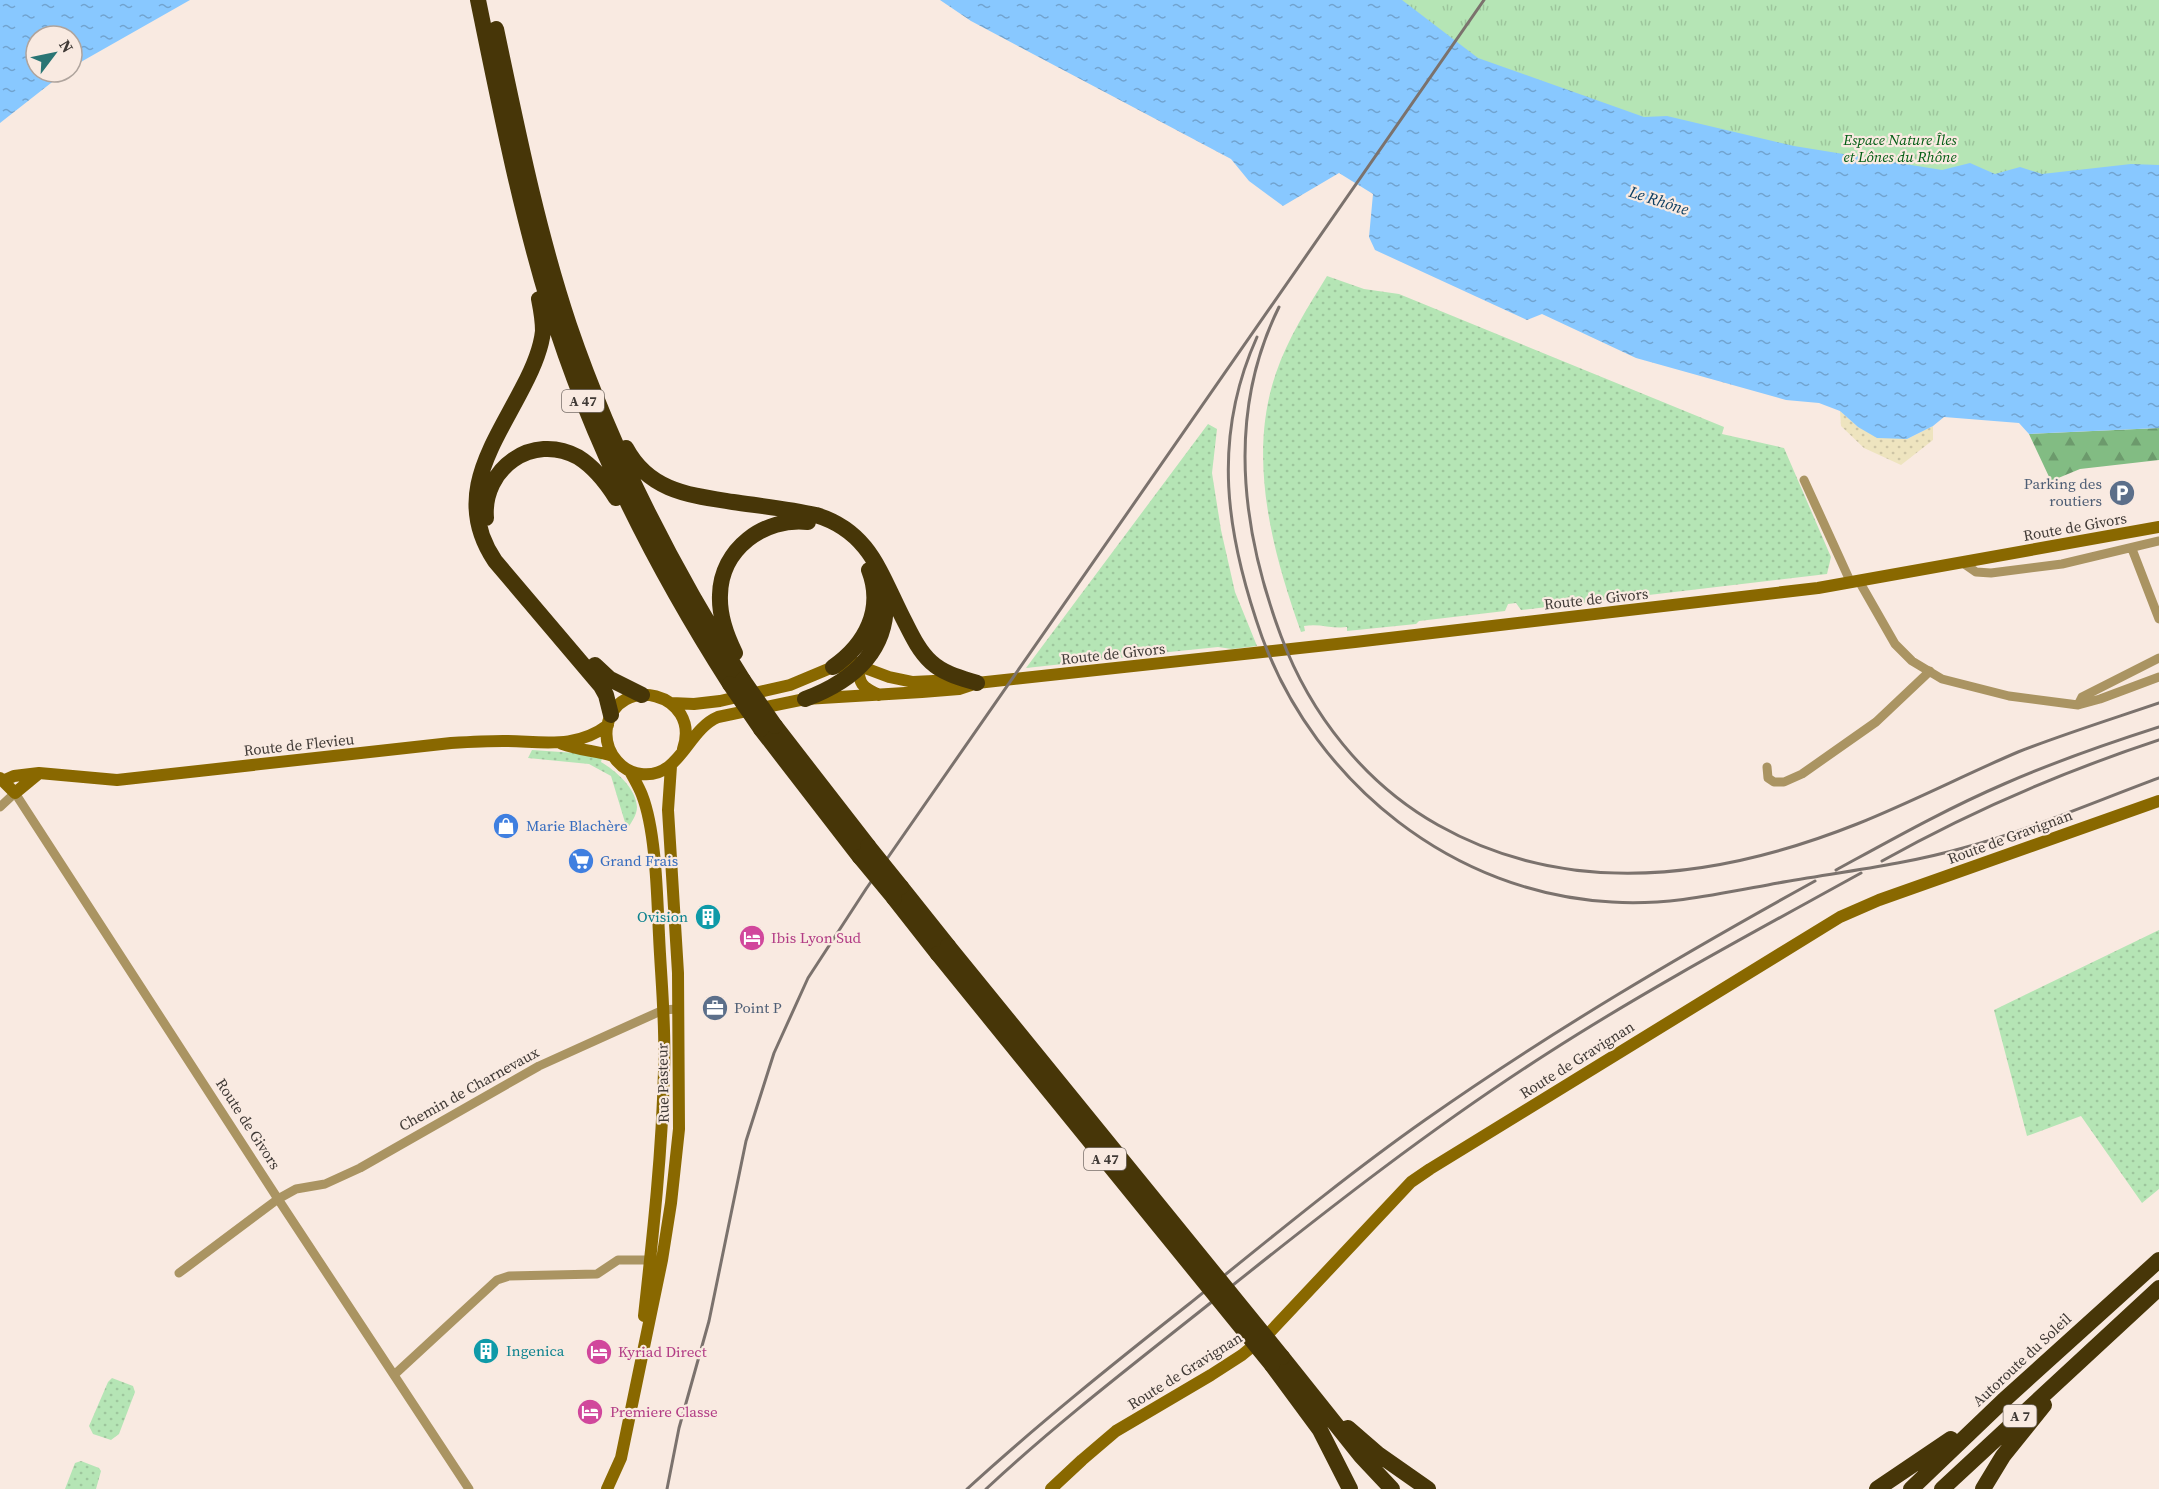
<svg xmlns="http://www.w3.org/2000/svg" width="2159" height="1489" font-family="'Source Serif 4',serif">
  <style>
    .grass { fill: url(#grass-dots) }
    .forest { fill: url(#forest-firs) }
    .sand { fill: url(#sand-dots) }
    .park { fill: url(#park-tufts) }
    .water { fill: url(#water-ripples) }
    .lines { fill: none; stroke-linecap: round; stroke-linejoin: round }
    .street { stroke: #aa9462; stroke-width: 9 }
    .secondary { stroke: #896800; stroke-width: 12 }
    .highway { stroke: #473608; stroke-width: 16 }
    .rail { stroke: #7b726d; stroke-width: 3 }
    .highway-bridge { stroke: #473608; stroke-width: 16 }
    .labels { text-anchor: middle; stroke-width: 4.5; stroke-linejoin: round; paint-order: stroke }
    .shield { fill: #f9eae1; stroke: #786f69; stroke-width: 1.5 }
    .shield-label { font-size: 14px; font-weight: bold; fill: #403a36 }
    .park-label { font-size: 15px; font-style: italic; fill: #005c12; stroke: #f9eae1 }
    .service-label { font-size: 15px; fill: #4e5e75; stroke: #f9eae1; text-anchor: end }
    .street-label { font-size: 15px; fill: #403a36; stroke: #f9eae1 }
    .shop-label { font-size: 15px; fill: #366cbe; stroke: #f9eae1; text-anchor: start }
    .culture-label { font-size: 15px; fill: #0d838f; stroke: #f9eae1; text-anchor: end }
    .hotel-label { font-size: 15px; fill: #b23c85; stroke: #f9eae1; text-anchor: start }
    .water-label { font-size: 16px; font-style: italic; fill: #0d3e61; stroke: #f9eae1 }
  </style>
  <defs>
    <pattern id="grass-dots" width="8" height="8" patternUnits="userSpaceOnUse" patternTransform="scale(1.5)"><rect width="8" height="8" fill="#b5e5b5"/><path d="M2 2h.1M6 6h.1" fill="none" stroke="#9dc59c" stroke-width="1.8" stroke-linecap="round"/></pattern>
    <pattern id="forest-firs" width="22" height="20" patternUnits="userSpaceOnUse" patternTransform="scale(1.5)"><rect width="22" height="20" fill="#82bc83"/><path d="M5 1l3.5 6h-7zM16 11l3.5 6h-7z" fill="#6c9a6c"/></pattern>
    <pattern id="sand-dots" width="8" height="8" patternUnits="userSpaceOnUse" patternTransform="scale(1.5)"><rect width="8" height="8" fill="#eee4bf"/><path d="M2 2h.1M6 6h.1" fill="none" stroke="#cdc4a5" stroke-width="1.8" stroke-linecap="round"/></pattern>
    <pattern id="park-tufts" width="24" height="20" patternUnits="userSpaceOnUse" patternTransform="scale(1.5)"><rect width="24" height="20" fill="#b5e5b5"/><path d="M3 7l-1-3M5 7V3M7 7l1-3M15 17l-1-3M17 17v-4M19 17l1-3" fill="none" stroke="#9dc59c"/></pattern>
    <pattern id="water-ripples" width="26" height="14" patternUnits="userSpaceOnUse" patternTransform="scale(1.5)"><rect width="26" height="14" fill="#88c8ff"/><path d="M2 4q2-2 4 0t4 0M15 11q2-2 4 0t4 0" fill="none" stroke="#71a3cf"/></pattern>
  </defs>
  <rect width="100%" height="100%" fill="#f9eae1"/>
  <path class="grass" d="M1327 276 1364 289 1399 294 1724 427 1722 434 1784 448 1831 557 1827 574 1521 610 1516 603 1508 604 1505 611 1419 621 1416 624 1347 631V627C1332 629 1319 623 1304 626L1305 631 1301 632C1272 551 1247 457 1276 373 1288 338 1308 307 1327 276Z
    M1208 424 1217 429 1212 473 1221 530 1235 592 1257 646 1232 649 1218 647 1140 655 1138 653 1130 654 1128 657 1026 668Z
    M532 750 590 754 602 758 601 762C616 771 636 788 637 807 637 815 631 823 627 829L611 776 589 764 528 758Z
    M2159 930V1189L2142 1203 2081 1116 2027 1136 1994 1010Z
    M112 1378 133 1386 135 1392 119 1434 111 1440 93 1434 89 1426 108 1382Z
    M81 1461 99 1468 101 1471 96 1489H65L75 1463Z"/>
  <path class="forest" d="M2159 428V460L2080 469 2051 481 2029 434Z"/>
  <path class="sand" d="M1840 411 1858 427 1907 439 1933 426V440L1901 465 1864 448 1841 426Z"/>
  <path class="park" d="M1253 0H2159V279Z"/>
  <path class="water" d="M0 0H190L72 67V36H36V72H65L0 123Z
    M940 0H1402L1478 58 1644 117 1667 116 1794 146 1942 170 1970 163 1995 174 2020 167 2042 174 2131 164 2159 165V428L2029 434 2019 423 1944 417 1933 426 1907 439 1877 438 1858 427 1840 411 1819 403 1786 400 1636 358 1542 314 1527 320 1375 250 1369 237 1373 194 1339 173 1283 206 1249 181 1231 159 971 21Z"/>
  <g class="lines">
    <path class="street" d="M1804 480 1851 583
      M2132 549 2159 619
      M1963 563 1976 572 1991 573 2062 564 2159 541
      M1859 581 1895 644 1912 661 1942 679 2009 696 2078 705 2100 699 2159 677
      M2078 705 2082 697 2159 658
      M1767 767 1768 778 1774 782H1784L1802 774 1876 722 1930 671
      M0 807 15 793 278 1199 469 1489
      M179 1273 278 1199 296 1189 325 1184 360 1168 539 1066 663 1010 677 1009
      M394 1375 497 1280 509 1276 597 1274 618 1260H655"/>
    <path class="secondary" d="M857 663C860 683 859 686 879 695
      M671 703 694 704 720 701 790 685 833 667 865 668 889 677 913 682 954 680 977 683 1355 642 1818 588 2159 527
      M562 744C578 750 596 751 613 756
      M683 749C702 693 617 672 607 727 605 740 609 752 617 761 623 768 632 773 641 774 680 779 687 730 718 717L805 699 922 692 959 689 971 685
      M630 771C634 779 639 787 642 795 656 831 657 895 659 935 661 980 666 1026 664 1071 662 1153 653 1234 644 1316
      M0 778 15 793 38 774
      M5 780 14 776 39 773 117 780 451 743C468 742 485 741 503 741 541 741 575 750 608 725
      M607 1489 621 1458 662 1260 671 1203 679 1129 678 973 668 810 671 766
      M1051 1489 1082 1460 1116 1431 1211 1375 1242 1355 1271 1331 1411 1182 1430 1169 1840 917 1879 900 2159 801"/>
    <path class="highway" d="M478 0C499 102 519 205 549 304 590 439 654 565 730 684
      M496 29C517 128 537 229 569 325 612 451 672 568 743 680
      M539 299C541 309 543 320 543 331 541 350 532 370 523 387 493 446 452 497 495 561L601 686 606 695 611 715
      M626 448C649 491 689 495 733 502 761 506 789 509 816 515 872 532 881 577 906 624 913 638 920 652 931 662 944 674 961 678 977 683
      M486 518C482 469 532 432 578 457 594 467 606 482 616 498
      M735 653C726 635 719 616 720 595 721 549 764 517 808 522
      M595 665 610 679 642 695
      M833 667C866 644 884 609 869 570
      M805 699C856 680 892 647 885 589
      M775 726 868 846
      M761 729 860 857
      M901 887 948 946
      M894 898 938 954
      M1282 1357 1361 1456 1392 1489
      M1272 1365 1320 1430 1350 1489
      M1348 1428 1378 1454 1428 1489
      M1877 1489 1951 1439
      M1911 1489 2003 1401 2159 1260
      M1942 1489 2159 1288
      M1983 1489 2003 1456 2044 1405"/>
    <path class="rail" d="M1279 307C1227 412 1241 529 1281 636 1310 714 1365 784 1438 825 1571 900 1721 878 1857 824 1912 802 1964 775 2018 752 2064 734 2112 719 2159 703
      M1257 337C1211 439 1226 535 1262 637 1316 784 1454 894 1612 902 1668 906 1723 893 1778 883 1840 872 1903 865 1963 848 2030 830 2094 802 2159 778
      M1882 861C1971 811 2062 772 2159 740
      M1836 870C1891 840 1946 809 2004 784 2054 762 2106 744 2159 727
      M667 1489 679 1428 709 1321 746 1141 774 1053 808 978 866 889 1484 0
      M967 1489C1038 1424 1113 1364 1189 1304 1267 1241 1344 1177 1425 1120 1550 1032 1681 955 1815 881
      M986 1489C1061 1419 1143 1357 1223 1293 1328 1209 1434 1126 1548 1053 1649 988 1756 931 1861 873"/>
    <path class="highway-bridge" d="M743 680 775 726
      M730 684 761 729
      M868 846 901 887
      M860 857 894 898
      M948 946 1282 1357
      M938 954 1272 1365"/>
  </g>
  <defs>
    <g id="parking-disc" transform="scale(1.35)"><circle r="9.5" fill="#5c6f8a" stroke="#f9eae1"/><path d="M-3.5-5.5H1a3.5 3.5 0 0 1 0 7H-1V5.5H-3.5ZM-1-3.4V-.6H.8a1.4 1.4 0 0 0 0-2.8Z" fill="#fff"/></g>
    <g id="shop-disc" transform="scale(1.35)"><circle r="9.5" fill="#3f7fe0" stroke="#f9eae1"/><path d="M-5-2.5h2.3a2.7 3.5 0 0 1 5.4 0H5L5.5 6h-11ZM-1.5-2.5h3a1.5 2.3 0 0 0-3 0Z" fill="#fff"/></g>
    <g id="supermarket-disc" transform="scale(1.35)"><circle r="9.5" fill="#3f7fe0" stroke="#f9eae1"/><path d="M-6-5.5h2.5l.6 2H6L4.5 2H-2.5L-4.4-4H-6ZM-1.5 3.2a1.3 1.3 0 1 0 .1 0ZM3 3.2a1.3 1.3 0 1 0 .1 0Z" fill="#fff"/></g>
    <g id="building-disc" transform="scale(1.35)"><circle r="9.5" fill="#0f9aa8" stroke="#f9eae1"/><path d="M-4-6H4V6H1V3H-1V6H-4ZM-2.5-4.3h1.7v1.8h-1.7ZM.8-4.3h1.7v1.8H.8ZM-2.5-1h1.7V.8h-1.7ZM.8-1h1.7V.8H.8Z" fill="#fff"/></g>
    <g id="hotel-disc" transform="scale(1.35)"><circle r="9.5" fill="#d1479c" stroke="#f9eae1"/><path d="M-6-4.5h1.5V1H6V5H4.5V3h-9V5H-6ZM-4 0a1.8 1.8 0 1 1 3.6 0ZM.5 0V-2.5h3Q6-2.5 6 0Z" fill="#fff"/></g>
    <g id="office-disc" transform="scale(1.35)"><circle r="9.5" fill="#5c6f8a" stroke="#f9eae1"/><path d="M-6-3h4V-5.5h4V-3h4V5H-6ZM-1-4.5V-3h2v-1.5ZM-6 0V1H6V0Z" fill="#fff"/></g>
  </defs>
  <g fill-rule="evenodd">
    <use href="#parking-disc" x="2122" y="493"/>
    <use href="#shop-disc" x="506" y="826"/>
    <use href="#supermarket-disc" x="581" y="861"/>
    <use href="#building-disc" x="708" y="917"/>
    <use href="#hotel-disc" x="752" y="938"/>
    <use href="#office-disc" x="715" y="1008"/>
    <use href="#building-disc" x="486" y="1351"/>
    <use href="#hotel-disc" x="599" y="1352"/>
    <use href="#hotel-disc" x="590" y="1412"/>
  </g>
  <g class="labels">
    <g class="shield">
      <rect x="562" y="390" width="42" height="22" rx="4.5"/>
      <rect x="1084" y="1148" width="42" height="22" rx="4.5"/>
      <rect x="2003.5" y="1405" width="33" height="22" rx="4.5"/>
    </g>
    <g class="shield-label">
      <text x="583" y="406">A 47</text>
      <text x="1105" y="1164">A 47</text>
      <text x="2020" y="1421">A 7</text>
    </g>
    <g class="park-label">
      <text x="1900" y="145">Espace Nature Îles<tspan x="1900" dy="17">et Lônes du Rhône</tspan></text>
    </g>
    <g class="service-label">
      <text x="2102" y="489">Parking des<tspan x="2102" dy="17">routiers</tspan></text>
      <text x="734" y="1013" text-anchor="start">Point P</text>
    </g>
    <g class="street-label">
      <text transform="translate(2075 527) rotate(-10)" y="5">Route de Givors</text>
      <text transform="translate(1596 599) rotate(-6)" y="5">Route de Givors</text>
      <text transform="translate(1113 654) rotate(-6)" y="5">Route de Givors</text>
      <text transform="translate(299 745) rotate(-6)" y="5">Route de Flevieu</text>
      <text transform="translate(2010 837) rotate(-20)" y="5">Route de Gravignan</text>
      <text transform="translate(1577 1060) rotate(-32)" y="5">Route de Gravignan</text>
      <text transform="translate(663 1083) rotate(-91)" y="5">Rue Pasteur</text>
      <text transform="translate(469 1089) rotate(-29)" y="5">Chemin de Charnevaux</text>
      <text transform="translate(248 1124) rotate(57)" y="5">Route de Givors</text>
      <text transform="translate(2022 1360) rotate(-43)" y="5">Autoroute du Soleil</text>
      <text transform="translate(1185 1371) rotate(-32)" y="5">Route de Gravignan</text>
    </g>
    <g class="shop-label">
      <text x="526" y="831">Marie Blachère</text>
      <text x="600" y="866">Grand Frais</text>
    </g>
    <g class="culture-label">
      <text x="688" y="922">Ovision</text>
      <text x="506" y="1356" text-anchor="start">Ingenica</text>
    </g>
    <g class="hotel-label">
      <text x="771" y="943">Ibis Lyon Sud</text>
      <text x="618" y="1357">Kyriad Direct</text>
      <text x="610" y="1417">Premiere Classe</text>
    </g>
    <g class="water-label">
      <text transform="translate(1659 200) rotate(18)" y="6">Le Rhône</text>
    </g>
  </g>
  <g transform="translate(54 54) rotate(58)"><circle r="28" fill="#f9eae1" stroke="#afa49d" stroke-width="1.5"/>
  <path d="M0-4.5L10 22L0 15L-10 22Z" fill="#2a7574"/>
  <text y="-9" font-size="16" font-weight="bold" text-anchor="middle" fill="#403a36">N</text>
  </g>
</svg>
